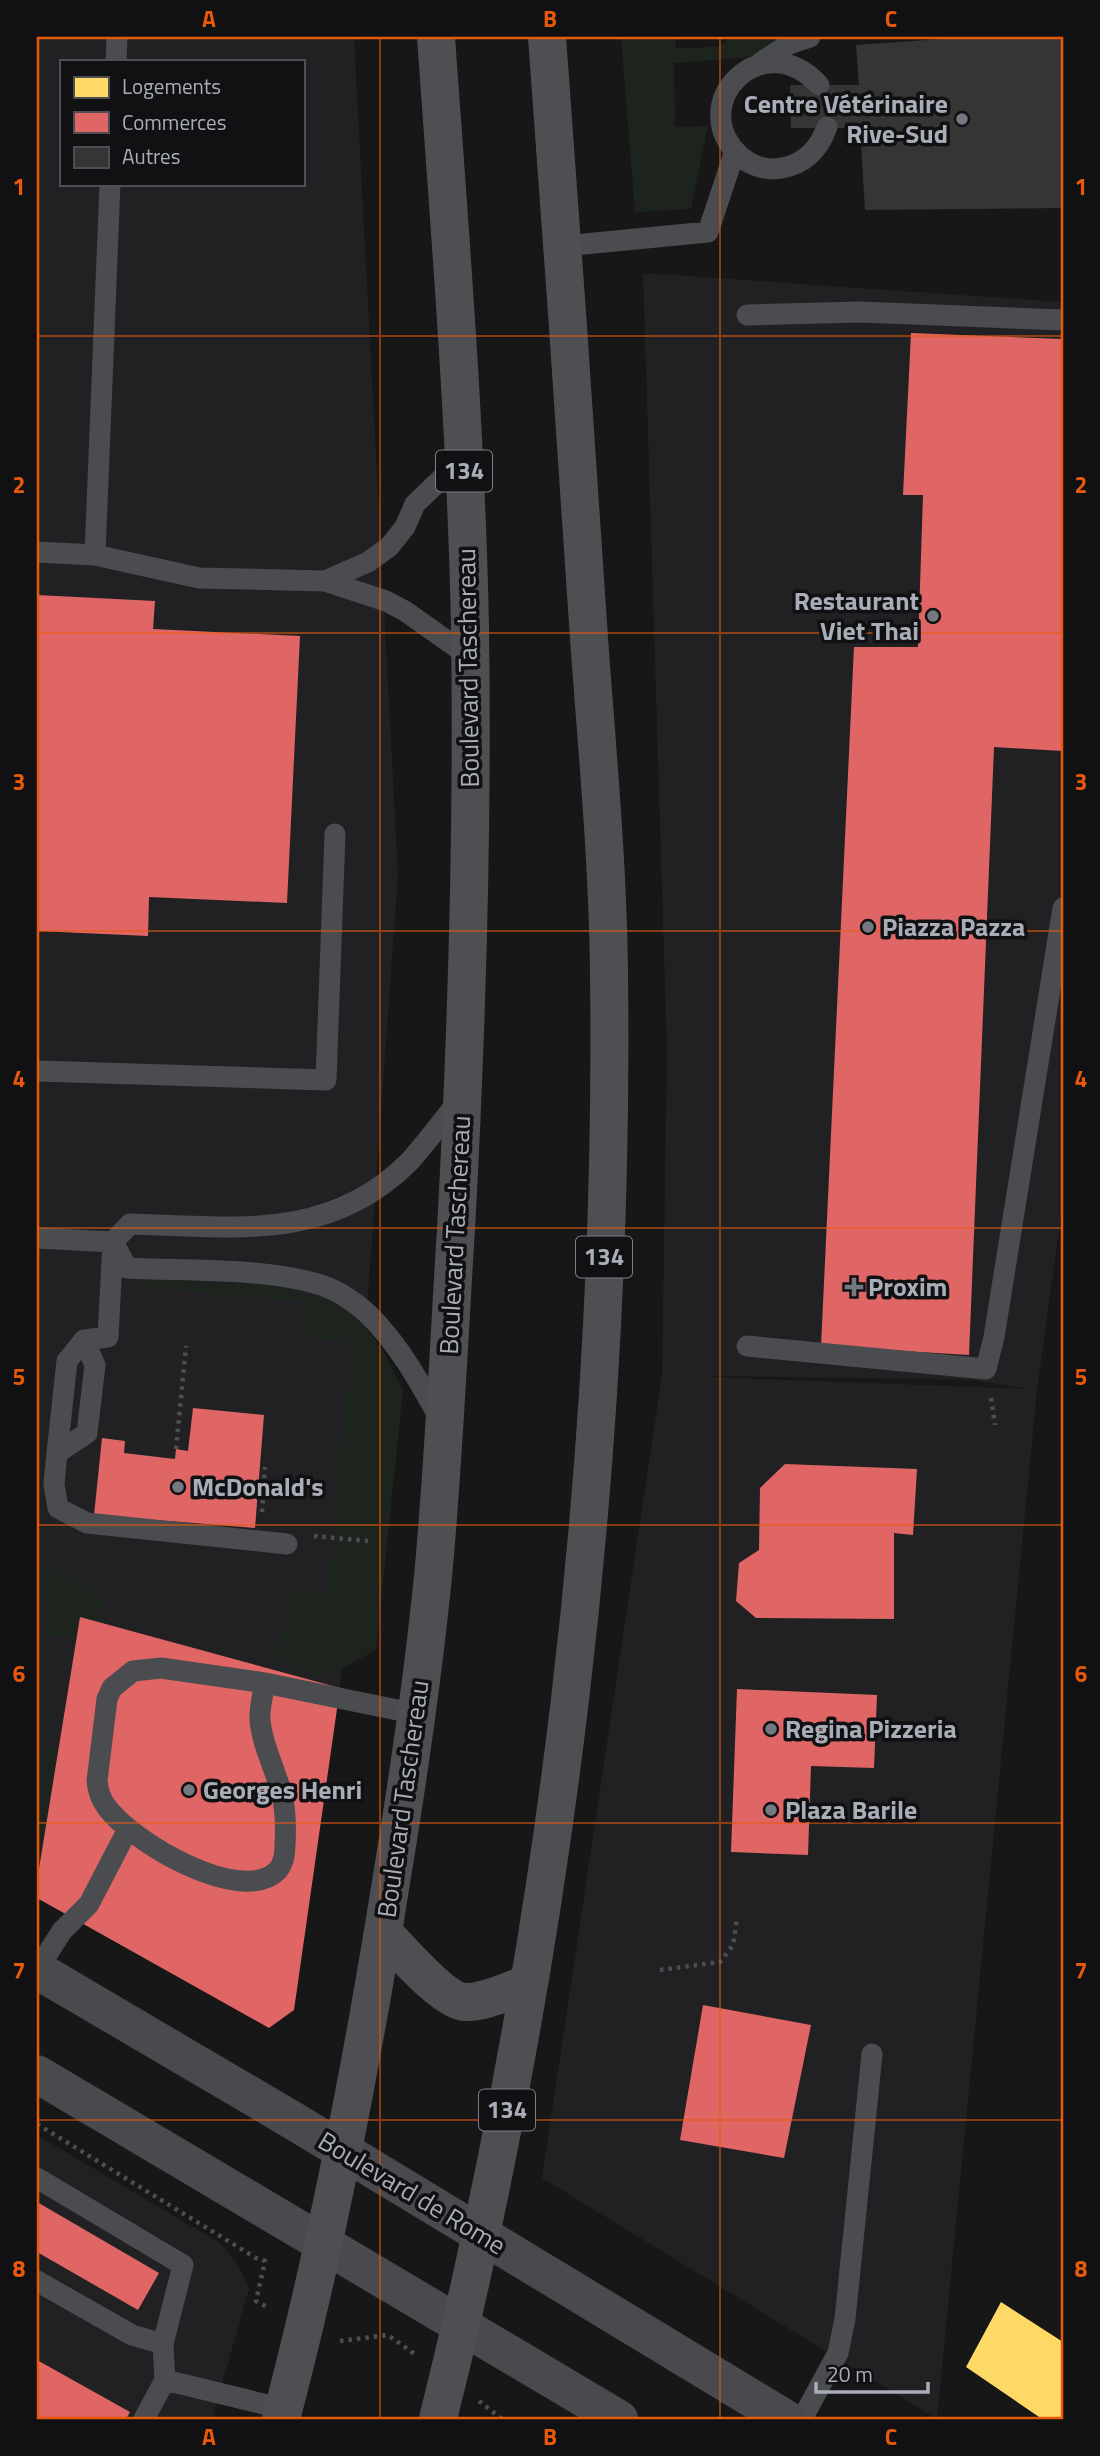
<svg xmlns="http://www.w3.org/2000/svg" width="1100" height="2456" font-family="'Titillium Web',sans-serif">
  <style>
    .built { fill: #212123; fill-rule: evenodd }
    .green { fill: #1d241e }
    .homes { fill: #ffd966 }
    .shops { fill: #e06666 }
    .building { fill: #353536 }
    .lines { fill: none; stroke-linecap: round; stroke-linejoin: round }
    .path { stroke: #4d4e52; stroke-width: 4.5; stroke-dasharray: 3.5 5; stroke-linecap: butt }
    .lane { stroke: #4b4c50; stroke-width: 21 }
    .secondary { stroke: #4a4a4e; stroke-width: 38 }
    .primary { stroke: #4d4f52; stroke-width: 38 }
    .grid { fill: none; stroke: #e8590c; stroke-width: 2; stroke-opacity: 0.55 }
    .poi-dot { fill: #757880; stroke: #111113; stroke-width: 2.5 }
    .labels { text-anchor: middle; stroke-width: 7; stroke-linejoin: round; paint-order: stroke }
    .shield { fill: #111113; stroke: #7b7e86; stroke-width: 2 }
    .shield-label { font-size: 24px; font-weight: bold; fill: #a8adb8 }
    .poi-label { font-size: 26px; font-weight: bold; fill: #a8adb8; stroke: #111113; text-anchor: start }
    .street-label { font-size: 26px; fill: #a8adb8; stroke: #111113 }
    .neatline { fill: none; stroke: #e8590c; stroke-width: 2.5 }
    .grid-label { font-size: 23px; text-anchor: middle; font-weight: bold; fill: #e8590c }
  </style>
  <rect width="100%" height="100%" fill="#171717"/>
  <path class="built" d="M37 37H354L398 875 340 1688 80 1617 37 1881ZM61 61H303V184H61Z
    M643 273 1063 302V1200L1037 1390 937 2419 542 2178 662 1375 667 1051ZM710 1376 972 1380 1028 1389 710 1377Z
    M37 2135 220 2243 239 2266 249 2289 212 2419H37Z"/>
  <path class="green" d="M621 37H675L676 48 718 47 731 37H782L753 57 674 63 675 127 708 126 691 209 635 212Z
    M146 1280 274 1285 295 1290 321 1298 347 1314 371 1334 382 1349 403 1390 376 1650 326 1677 275 1660 276 1650 292 1592 327 1594 351 1342 305 1337 308 1302 139 1287 136 1316C130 1301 132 1288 146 1280Z
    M37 1559 104 1597 98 1622 80 1617 77 1638 41 1635 53 1612 37 1600Z
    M37 1745 70 1751 80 1871 37 1904Z"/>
  <path class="homes" d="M1001 2302 1063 2342V2419H1042L966 2367Z"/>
  <path class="shops" d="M911 333 1063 339V751L994 747 969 1355 821 1346 854 647H918L923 495H903Z
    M37 595 155 601 153 629 300 636 287 903 149 897 148 936 37 931Z
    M193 1408 264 1415 255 1528 94 1515 102 1438 125 1441 124 1453 175 1459 176 1449 188 1451Z
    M785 1464 917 1469 913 1535 894 1533V1619L756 1618 736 1601 739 1563 759 1550 760 1488Z
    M80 1617 340 1688 294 2010 269 2028 37 1898V1881Z
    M737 1689 877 1695 874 1768 811 1766 808 1855 731 1852Z
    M703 2005 811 2025 784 2158 680 2140Z
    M37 2202 159 2273 138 2310 37 2252Z
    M37 2360 130 2412 126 2419H37Z"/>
  <path class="building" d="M969 37H1063V208L865 210 860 128H791L790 85H859L856 45Z"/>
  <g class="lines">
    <path class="path" d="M991 1398 995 1425
      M176 1449 186 1346
      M262 1512 265 1467
      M314 1536 368 1541
      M660 1970 720 1962 733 1945 737 1918
      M37 2124 256 2258 265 2261 256 2301 269 2308
      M340 2341 388 2335 416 2355
      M479 2401 502 2419"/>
    <path class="lane" d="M116 61 117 37
      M760 63 789 44 810 37
      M819 85C762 23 683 105 741 157 752 166 767 171 782 168 805 164 819 149 827 127
      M564 246 708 232 735 151
      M747 315 860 312 1063 320
      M37 552 95 555 199 578 325 581 386 601 405 611 470 657
      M95 555 110 184
      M325 581 368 562 389 547 405 527 415 504 463 458
      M37 1071 326 1080 335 834
      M37 1238 113 1242
      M113 1242 127 1268C183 1271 261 1268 314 1283 334 1288 354 1301 369 1315 400 1346 420 1383 441 1421
      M747 1346 986 1369 994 1337 1063 908
      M57 1453 67 1361 84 1340
      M287 1544 87 1523 58 1508 54 1484 57 1453 87 1433 95 1365 84 1340 108 1337 113 1242 130 1224C234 1227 329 1242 409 1162 427 1142 443 1120 460 1099
      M265 1683C263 1695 259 1708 260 1720 262 1745 275 1768 281 1792 286 1808 286 1827 285 1845 285 1853 284 1863 278 1870 242 1908 129 1840 106 1806 100 1798 98 1791 97 1781L107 1699 112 1688 133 1671 161 1668 259 1682 265 1683 417 1714
      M37 1970 62 1931 89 1904 128 1829
      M37 2178 183 2265 163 2344
      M37 2281 132 2335 163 2344 165 2380 284 2409
      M144 2419 165 2380
      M802 2419 838 2353 845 2319 872 2054"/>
    <path class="secondary" d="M37 1970 292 2120 786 2419
      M37 2074 619 2419"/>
    <path class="primary" d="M384 1933C400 1950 444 2001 465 2002 485 2003 509 1990 528 1984
      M281 2419C328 2240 363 2059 392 1876 409 1773 424 1670 434 1566 444 1454 449 1341 456 1229 467 1028 473 827 470 626 466 430 450 233 436 37
      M438 2419C555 1951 615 1458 609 975 608 862 597 750 589 638 576 438 562 237 547 37"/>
  </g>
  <path class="grid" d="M380 37V2419M720 37V2419M37 336H1063M37 633H1063M37 931H1063M37 1228H1063M37 1525H1063M37 1823H1063M37 2120H1063"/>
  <g class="poi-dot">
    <circle cx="962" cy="119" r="7"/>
    <circle cx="933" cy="616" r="7"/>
    <circle cx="868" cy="927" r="7"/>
    <path d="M850.5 1276.5h7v7h7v7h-7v7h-7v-7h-7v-7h7z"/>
    <circle cx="178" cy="1487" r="7"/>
    <circle cx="771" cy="1729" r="7"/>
    <circle cx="189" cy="1790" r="7"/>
    <circle cx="771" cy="1810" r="7"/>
  </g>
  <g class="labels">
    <g class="shield">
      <rect x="436" y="450.5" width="56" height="41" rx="5"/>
      <rect x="576" y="1236.5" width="56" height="41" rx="5"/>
      <rect x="479" y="2089.5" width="56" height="41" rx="5"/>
    </g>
    <g class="shield-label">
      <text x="464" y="479">134</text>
      <text x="604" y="1265">134</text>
      <text x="507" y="2118">134</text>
    </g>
    <g class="poi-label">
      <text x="948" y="113" text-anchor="end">Centre Vétérinaire<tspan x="948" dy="30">Rive-Sud</tspan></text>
      <text x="919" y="610" text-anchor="end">Restaurant<tspan x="919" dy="30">Viet Thai</tspan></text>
      <text x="882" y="936">Piazza Pazza</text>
      <text x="868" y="1296">Proxim</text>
      <text x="192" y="1496">McDonald's</text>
      <text x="785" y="1738">Regina Pizzeria</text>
      <text x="203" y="1799">Georges Henri</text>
      <text x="785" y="1819">Plaza Barile</text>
    </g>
    <g class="street-label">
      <text transform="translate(468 668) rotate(-91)" y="9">Boulevard Taschereau</text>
      <text transform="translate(455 1235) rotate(-87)" y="9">Boulevard Taschereau</text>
      <text transform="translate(403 1799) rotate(-82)" y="9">Boulevard Taschereau</text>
      <text transform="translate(412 2193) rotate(31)" y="9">Boulevard de Rome</text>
    </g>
  </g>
  <rect width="1100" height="2456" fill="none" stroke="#111113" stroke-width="77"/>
  <rect x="60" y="60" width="245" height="126" fill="#111113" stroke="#4d4f55" stroke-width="2"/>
  <rect x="74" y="77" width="35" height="21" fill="#ffd966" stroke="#4d4f55" stroke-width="2"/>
  <text x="122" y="94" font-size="21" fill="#a8adb8">Logements</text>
  <rect x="74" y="112" width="35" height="21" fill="#e06666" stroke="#4d4f55" stroke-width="2"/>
  <text x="122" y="130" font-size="21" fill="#a8adb8">Commerces</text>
  <rect x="74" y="147" width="35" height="21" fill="#353536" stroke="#4d4f55" stroke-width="2"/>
  <text x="122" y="164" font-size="21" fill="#a8adb8">Autres</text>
  <path d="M816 2382v10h112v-10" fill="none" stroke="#a8adb8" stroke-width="3.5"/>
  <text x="827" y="2382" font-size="21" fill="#a8adb8" stroke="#111113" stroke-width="5" paint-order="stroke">20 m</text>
  <rect x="38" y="38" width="1024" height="2380" class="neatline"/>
  <g class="grid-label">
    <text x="209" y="27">A</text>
    <text x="550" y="27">B</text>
    <text x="891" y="27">C</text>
    <text x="19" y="195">1</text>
    <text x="1081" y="195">1</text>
    <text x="19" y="493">2</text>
    <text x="1081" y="493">2</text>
    <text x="19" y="790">3</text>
    <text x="1081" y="790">3</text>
    <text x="19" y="1087">4</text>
    <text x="1081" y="1087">4</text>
    <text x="19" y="1385">5</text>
    <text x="1081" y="1385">5</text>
    <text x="19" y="1682">6</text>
    <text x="1081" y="1682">6</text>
    <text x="19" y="1979">7</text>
    <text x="1081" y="1979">7</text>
    <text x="19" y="2277">8</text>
    <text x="1081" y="2277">8</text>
    <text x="209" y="2445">A</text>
    <text x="550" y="2445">B</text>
    <text x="891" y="2445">C</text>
  </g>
</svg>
